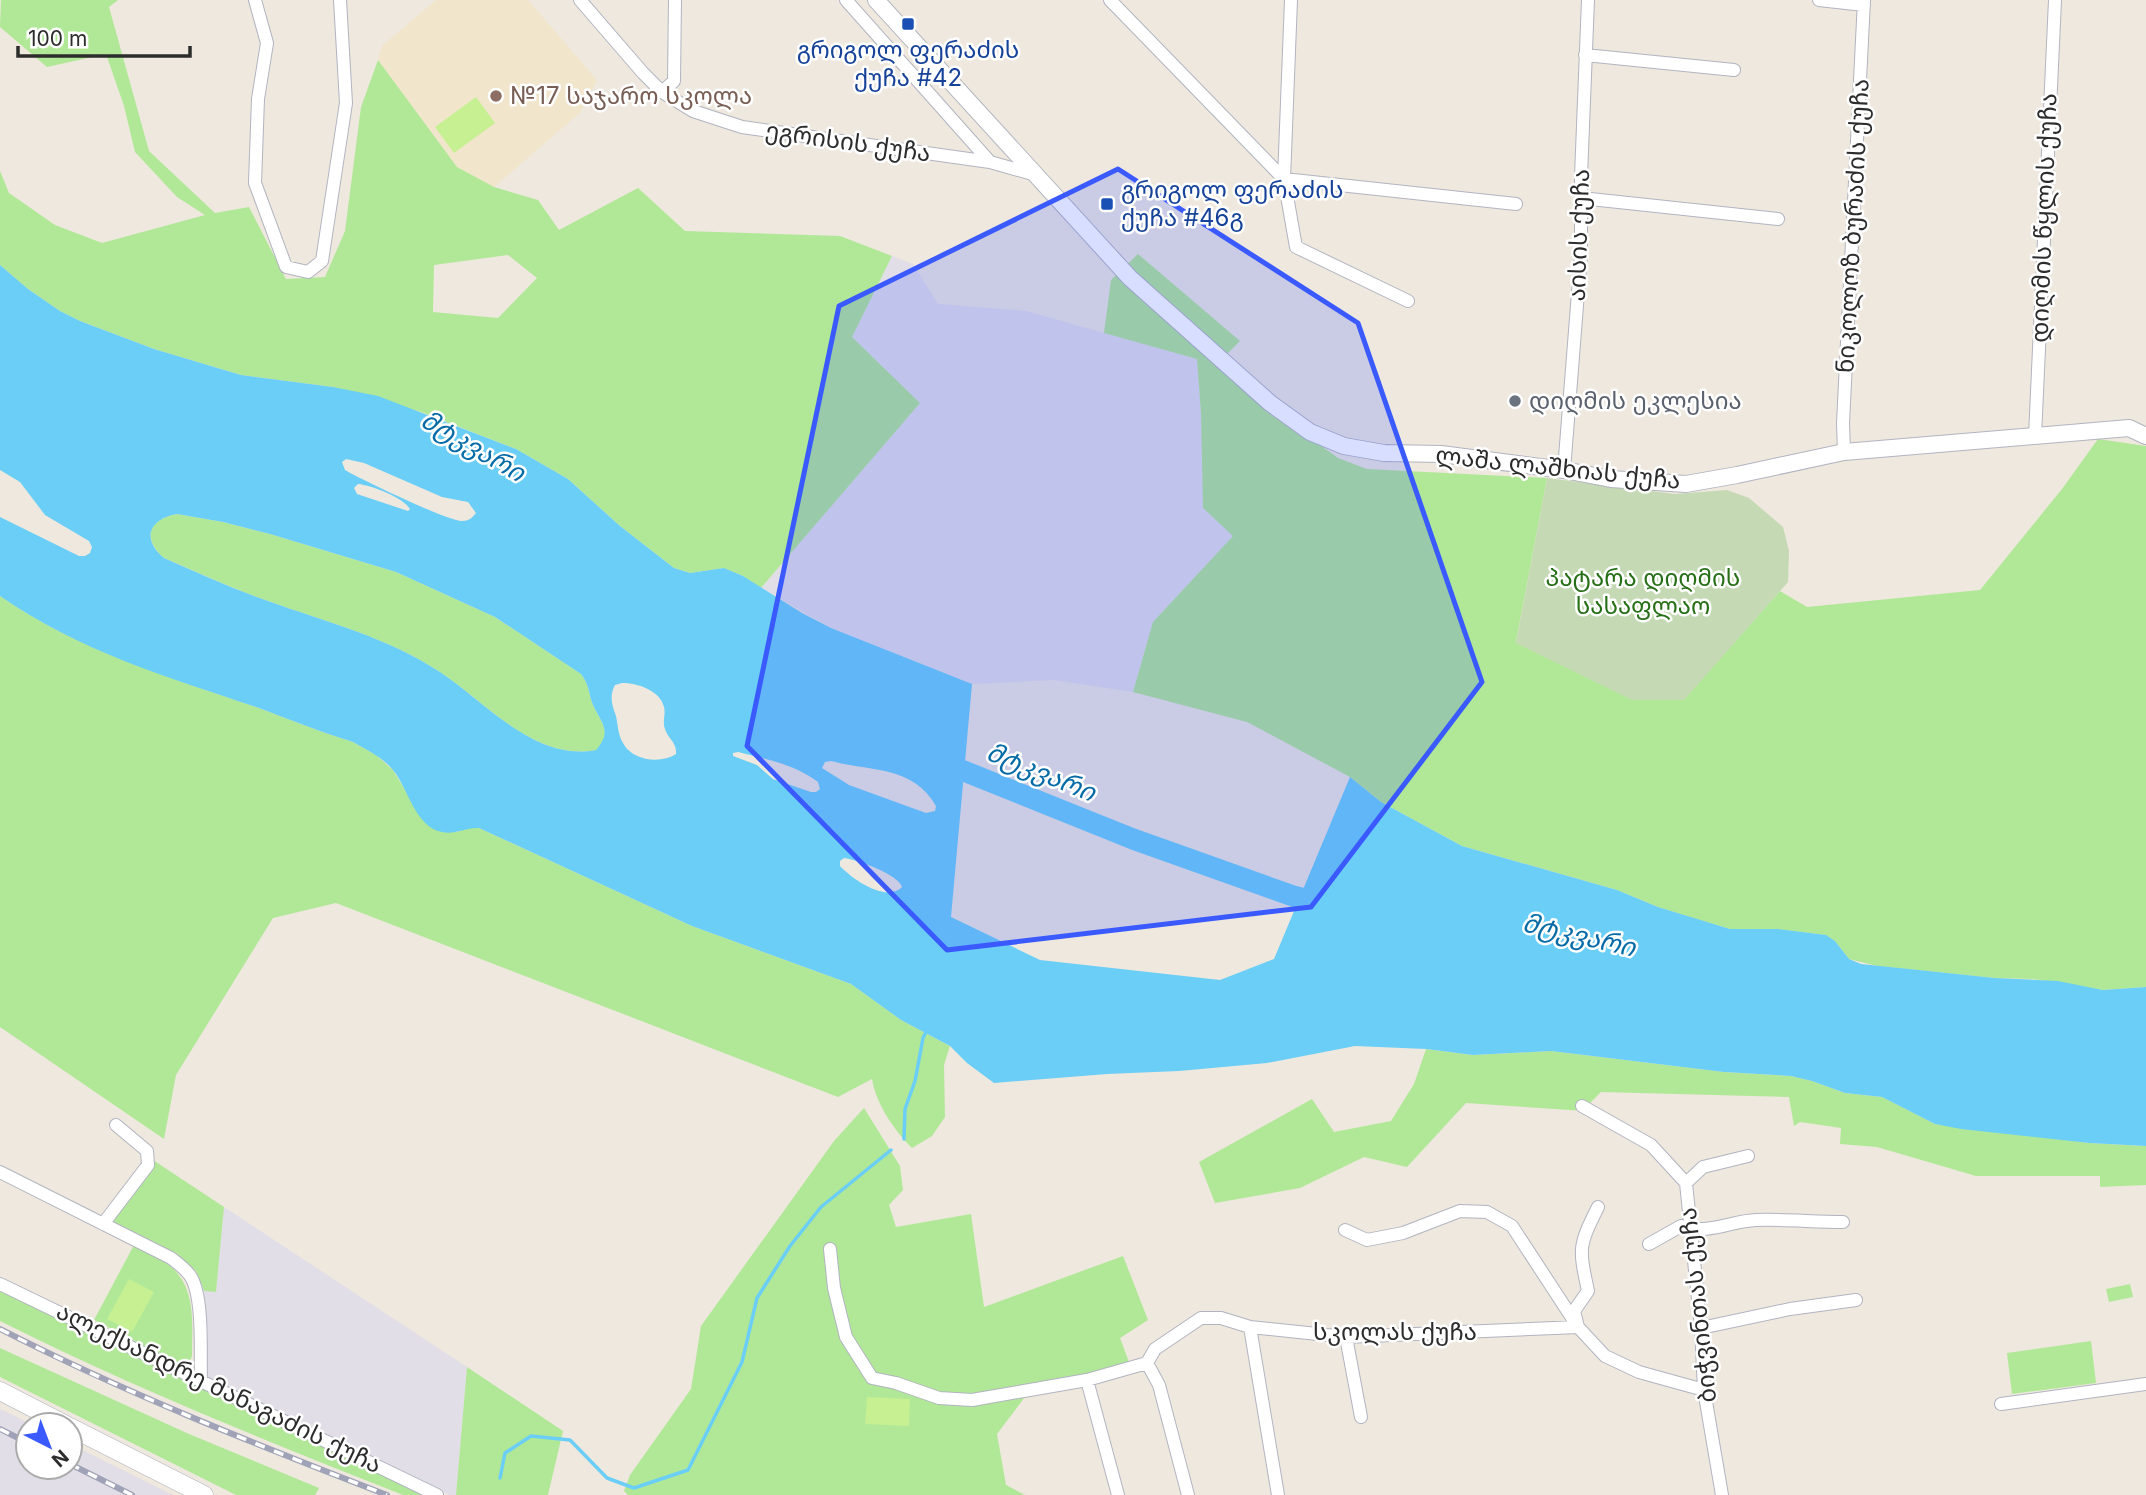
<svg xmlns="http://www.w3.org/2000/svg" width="2146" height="1495" font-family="Inter,'Noto Sans Georgian',sans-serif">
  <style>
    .industrial { fill: #e1dee7 }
    .education { fill: #f1e6cc }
    .green { fill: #b1e897; fill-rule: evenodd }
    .cemetery { fill: #c5d9b4 }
    .pitch { fill: #c6f092 }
    .water { fill: #6bcef6; fill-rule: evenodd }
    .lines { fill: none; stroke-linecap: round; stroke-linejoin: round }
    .stream { stroke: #6bcef6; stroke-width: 3.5 }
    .river { stroke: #6bcef6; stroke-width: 21 }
    .minor-casing { stroke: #b2b4c0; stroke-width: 14 }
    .tertiary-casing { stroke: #b2b4c0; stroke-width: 18 }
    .secondary-casing { stroke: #b2b4c0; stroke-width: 19 }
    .minor { stroke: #fff; stroke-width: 12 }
    .tertiary { stroke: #fff; stroke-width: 16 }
    .secondary { stroke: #fff; stroke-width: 18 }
    .rail-casing { stroke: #a0a3b7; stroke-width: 6 }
    .rail { stroke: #fff; stroke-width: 3.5; stroke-dasharray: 10; stroke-linecap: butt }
    .marked { fill: #3a5aff; fill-opacity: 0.2; stroke: #3a5aff; stroke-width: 5; stroke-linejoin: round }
    .transit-dot { fill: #1a4fb4; stroke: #fff; stroke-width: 2.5 }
    .education-dot { fill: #8d6e63; stroke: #fff; stroke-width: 2.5 }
    .worship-dot { fill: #6b7280; stroke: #fff; stroke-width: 2.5 }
    .labels { text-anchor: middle; stroke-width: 5; stroke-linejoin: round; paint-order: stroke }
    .transit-label { font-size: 24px; fill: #164399; stroke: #fff }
    .education-label { font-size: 24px; fill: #785e54; stroke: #fff; text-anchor: start }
    .street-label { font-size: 24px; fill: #2c2c2c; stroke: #fff }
    .worship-label { font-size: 24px; fill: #5b616d; stroke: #fff; text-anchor: start }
    .park-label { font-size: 24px; fill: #266f16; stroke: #fff }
    .water-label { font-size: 26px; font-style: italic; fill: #056ba7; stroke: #fff }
  </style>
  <rect width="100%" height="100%" fill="#eee8de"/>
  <path class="industrial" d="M892 256 913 264 938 304 1026 311 1197 359 1201 414 1233 536 1153 622 1133 692 1054 680 972 684 831 628 761 588 920 403 852 337Z
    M224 1207 467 1367 456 1495H449L207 1377 204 1291H216Z
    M0 1409 33 1425H28V1467H70V1444L173 1495H0Z"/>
  <path class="education" d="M436 0H528L597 80 581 112 494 187 457 167 378 60 382 46Z"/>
  <path class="green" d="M1 0H118L109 7 149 151 215 213 249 207 286 279 325 277 345 231 361 107 378 60 457 167 494 187 538 200 559 230 638 188 685 231 840 236 892 256 852 337 920 403 761 588 743 576 724 568 690 573 674 568 620 526 568 479 516 449 421 412 333 387 241 375 154 349 80 321 60 311 28 289 0 265V171L9 193 55 225 102 243 205 215 177 197 135 152 124 106 106 54 47 67 0 27ZM508 255 537 278 498 318 433 312 434 265Z
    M1138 254 1240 341 1217 364 1246 391 1338 458 1367 469 1547 478 1516 642 1684 699 1780 591 1807 607 1980 590 2062 489 2098 439 2146 446V987L2103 990 2033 979 1995 978 1877 966 1849 959 1835 941 1825 935 1777 929H1730L1696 919 1658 907 1617 890 1462 846 1381 802 1350 777 1247 722 1133 692 1153 622 1233 536 1203 508 1201 414 1197 359 1104 333 1111 280Z
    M177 514 223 522 270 534 396 572 495 617 581 674C590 686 588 693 593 705 601 723 613 731 597 750 535 762 487 703 440 672 387 637 326 622 268 601 233 589 198 572 164 558 141 538 149 519 177 514Z
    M0 596C80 651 166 676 256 707 289 719 320 732 353 742L376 755 393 770 422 818 456 832 469 828H479L692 926 851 984 901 1020 950 1046 944 1065 945 1117 932 1136 912 1148C894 1130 876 1104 872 1079L838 1097 336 903 273 918 176 1075 164 1139 0 1027Z
    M1426 1049 1473 1055 1551 1051 1724 1072 1791 1076 1812 1081 1845 1093 1882 1097 1935 1124 2089 1143 2146 1146V1185L2100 1187V1176H1976L1877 1147 1840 1144 1841 1128 1800 1122 1794 1126 1789 1097 1601 1092 1588 1105 1585 1111 1466 1103 1407 1167 1364 1157 1300 1188 1215 1203 1199 1162 1312 1099 1334 1132 1391 1121 1414 1084Z
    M864 1108 900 1166 903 1190 889 1205 896 1227 971 1214 984 1307 1123 1256 1148 1320 1120 1338 1129 1362 1090 1375 1034 1385 997 1434 1006 1485 1025 1495H628L624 1491 630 1475 691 1389 701 1326 834 1141Z
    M150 1158 224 1207 216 1292 204 1291 196 1271 176 1253 104 1219Z
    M134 1245C145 1251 158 1256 168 1264 197 1287 192 1323 192 1356L189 1363 183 1366 94 1320Z
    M2130 1284 2133 1297 2109 1302 2106 1289Z
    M0 1289 430 1495H403C267 1441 131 1387 0 1321Z
    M2091 1341 2096 1383 2012 1394 2007 1353Z
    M0 1348 189 1434 319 1488 315 1495H236L0 1377Z
    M467 1367 563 1431 548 1495H456Z"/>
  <path class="cemetery" d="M1547 478 1675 494 1727 490 1749 498 1783 527 1789 551 1788 582 1684 700H1632L1516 643Z"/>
  <path class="pitch" d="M476 97 495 123 454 153 435 127Z
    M129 1279 154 1292 132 1332 107 1319Z
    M867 1397 910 1399 909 1426 865 1424Z"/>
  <path class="water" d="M0 265 28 289 60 311 80 321 154 349 241 375 333 387 378 396 516 449 568 479 620 526 674 568 690 573 724 568 743 576 802 613 831 628 972 684 951 917 1040 960 1220 980 1274 959 1350 777 1381 802 1462 846 1617 890 1658 907 1730 929H1777L1826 935 1835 941 1849 959 1861 964 1995 978 2058 981 2103 990 2146 987V1146L2089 1143 1961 1129 1935 1124 1882 1097 1845 1093 1812 1081 1791 1076 1724 1072 1551 1051 1473 1055 1426 1049 1355 1046 1267 1063 1179 1071 1107 1074 994 1083 967 1063 950 1046 901 1020 851 984 692 926 479 828C467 827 454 835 442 832 415 827 408 788 393 770 382 757 367 750 353 742 320 732 289 719 256 707 167 677 79 651 0 596V517L79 556H85L90 553 92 547 89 541 45 515 20 482 0 470ZM346 459 364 463 442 497 468 502 476 513C472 518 469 521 462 521 450 522 360 479 345 470L342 462ZM358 484C371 485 404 498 410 509L408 511 357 494 354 488ZM177 514 223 522 270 534 396 572 495 617 581 674C590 686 588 693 593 705 601 723 613 731 596 750 535 762 487 703 440 672 387 637 326 622 268 601 233 589 198 573 164 558 141 539 149 519 177 514ZM622 683C637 683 660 690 664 707 666 714 662 722 665 729 668 739 677 742 676 754 661 764 632 761 623 743 618 735 618 725 616 716 612 705 609 696 615 685ZM738 752C766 759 794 764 818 782L820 789 816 792H811L773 779 757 765 733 756V753ZM831 761C872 772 912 765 936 806L935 811 926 813 849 785 822 768 825 762ZM844 858C858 860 898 874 902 887 886 903 852 879 840 866V861Z"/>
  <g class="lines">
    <path class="stream" d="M904 1139 905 1109 915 1081 923 1038 927 1030
      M500 1478 505 1453 531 1436 570 1440 607 1478 634 1488 688 1470 742 1362 757 1298 790 1246 821 1207 891 1150"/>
    <path class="river" d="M939 761 1133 839 1293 896 1325 904"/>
    <g class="minor-casing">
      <path id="minor" d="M255 0 267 43 258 99 255 183 286 267 308 272 322 261 346 103 340 0
        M580 0 643 73 662 92 693 111 742 127 990 162 1036 175
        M846 0 990 162
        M1110 0 1284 179 1516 204
        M1291 0 1284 179 1296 247 1408 301
        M1819 0 1864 5
        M1585 55 1734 70
        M662 92 674 81 675 0
        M1581 198 1778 219
        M2035 436 2055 0
        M1844 452 1843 423 1864 0
        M1564 470 1581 255V176L1588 0
        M1582 1106 1651 1145 1686 1183
        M0 1172 171 1258C179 1264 186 1269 191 1277 204 1299 200 1355 201 1382
        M103 1224 148 1165 147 1151 116 1125
        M1345 1230 1367 1240 1403 1233 1460 1211 1487 1212 1512 1226 1578 1327 1605 1356 1639 1372 1704 1390
        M1649 1244 1681 1226C1710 1235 1730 1221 1756 1220 1785 1219 1814 1222 1843 1222
        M830 1249 834 1288 846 1337 872 1378 896 1383 939 1398 972 1400 1087 1380 1147 1363 1155 1349 1201 1318H1221L1250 1327 1346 1337 1578 1327 1574 1311 1588 1291C1579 1248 1578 1247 1598 1207
        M0 1284 437 1495
        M1250 1327 1278 1495
        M1701 1328 1790 1309 1856 1300
        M1346 1337 1361 1417
        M1147 1363 1159 1385 1188 1495
        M1087 1380 1118 1495
        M2001 1404 2146 1384
        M1722 1495 1704 1390 1701 1328 1686 1183 1703 1167 1748 1156"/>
    </g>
    <g class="tertiary-casing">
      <path id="tertiary" d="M876 0 1130 278 1270 403 1310 432 1344 446 1384 453 1441 454 1564 470 1611 479 1686 484 1737 475 1844 452 2129 428 2146 436"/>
    </g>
    <g class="secondary-casing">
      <path id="secondary" d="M0 1391 66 1425
        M70 1427 204 1495"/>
    </g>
    <use href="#minor" class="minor"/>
    <use href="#tertiary" class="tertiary"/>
    <use href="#secondary" class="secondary"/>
    <g class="rail-casing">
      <path id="rail" d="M0 1329C125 1393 255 1444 387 1495
        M0 1429 28 1443
        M70 1464 132 1495"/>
    </g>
    <use href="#rail" class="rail"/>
  </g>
  <path class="marked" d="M1118 169 1358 323 1482 682 1311 907 947 950 747 746 839 306Z"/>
  <g class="transit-dot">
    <rect x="901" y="17" width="14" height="14" rx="3.5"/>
    <rect x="1100" y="197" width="14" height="14" rx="3.5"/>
  </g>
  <circle class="education-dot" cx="496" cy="96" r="7"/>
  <circle class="worship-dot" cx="1515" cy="401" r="7"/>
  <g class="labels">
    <g class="transit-label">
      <text x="908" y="58">გრიგოლ ფერაძის<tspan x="908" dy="28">ქუჩა #42</tspan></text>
      <text x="1121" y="198" text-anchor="start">გრიგოლ ფერაძის<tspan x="1121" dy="28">ქუჩა #46გ</tspan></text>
    </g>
    <g class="education-label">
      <text x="510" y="104">№17 საჯარო სკოლა</text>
    </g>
    <g class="street-label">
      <text transform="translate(848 142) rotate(8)" y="8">ეგრისის ქუჩა</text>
      <text transform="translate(2044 218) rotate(-88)" y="8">დიღმის წყლის ქუჩა</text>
      <text transform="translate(1853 226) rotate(-87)" y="8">ნიკოლოზ ბურაძის ქუჩა</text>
      <text transform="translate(1579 235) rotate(-88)" y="8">აისის ქუჩა</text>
      <text transform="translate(1558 468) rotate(6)" y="8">ლაშა ლაშხიას ქუჩა</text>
      <text transform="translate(1698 1305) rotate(-96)" y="8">ბიჭვინთას ქუჩა</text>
      <text x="1395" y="1340">სკოლას ქუჩა</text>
      <text transform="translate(219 1388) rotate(26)" y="8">ალექსანდრე მანაგაძის ქუჩა</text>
    </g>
    <g class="worship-label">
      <text x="1529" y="409">დიღმის ეკლესია</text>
    </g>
    <g class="park-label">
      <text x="1643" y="586">პატარა დიღმის<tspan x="1643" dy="28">სასაფლაო</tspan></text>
    </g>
    <g class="water-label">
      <text transform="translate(473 446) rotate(30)" y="9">მტკვარი</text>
      <text transform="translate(1041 772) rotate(22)" y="9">მტკვარი</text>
      <text transform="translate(1579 935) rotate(13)" y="9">მტკვარი</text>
    </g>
  </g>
  <g transform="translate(49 1446) rotate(138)"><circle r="33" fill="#ffffff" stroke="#ababab" stroke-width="2"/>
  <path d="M0-5L12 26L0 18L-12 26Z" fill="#3a5aff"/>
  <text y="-10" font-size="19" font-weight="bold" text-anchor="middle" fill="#2c2c2c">N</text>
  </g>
  <path d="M18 46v10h172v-10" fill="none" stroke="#2c2c2c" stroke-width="3.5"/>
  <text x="28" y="46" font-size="21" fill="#2c2c2c" stroke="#ffffff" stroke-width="5" paint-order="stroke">100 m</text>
</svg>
